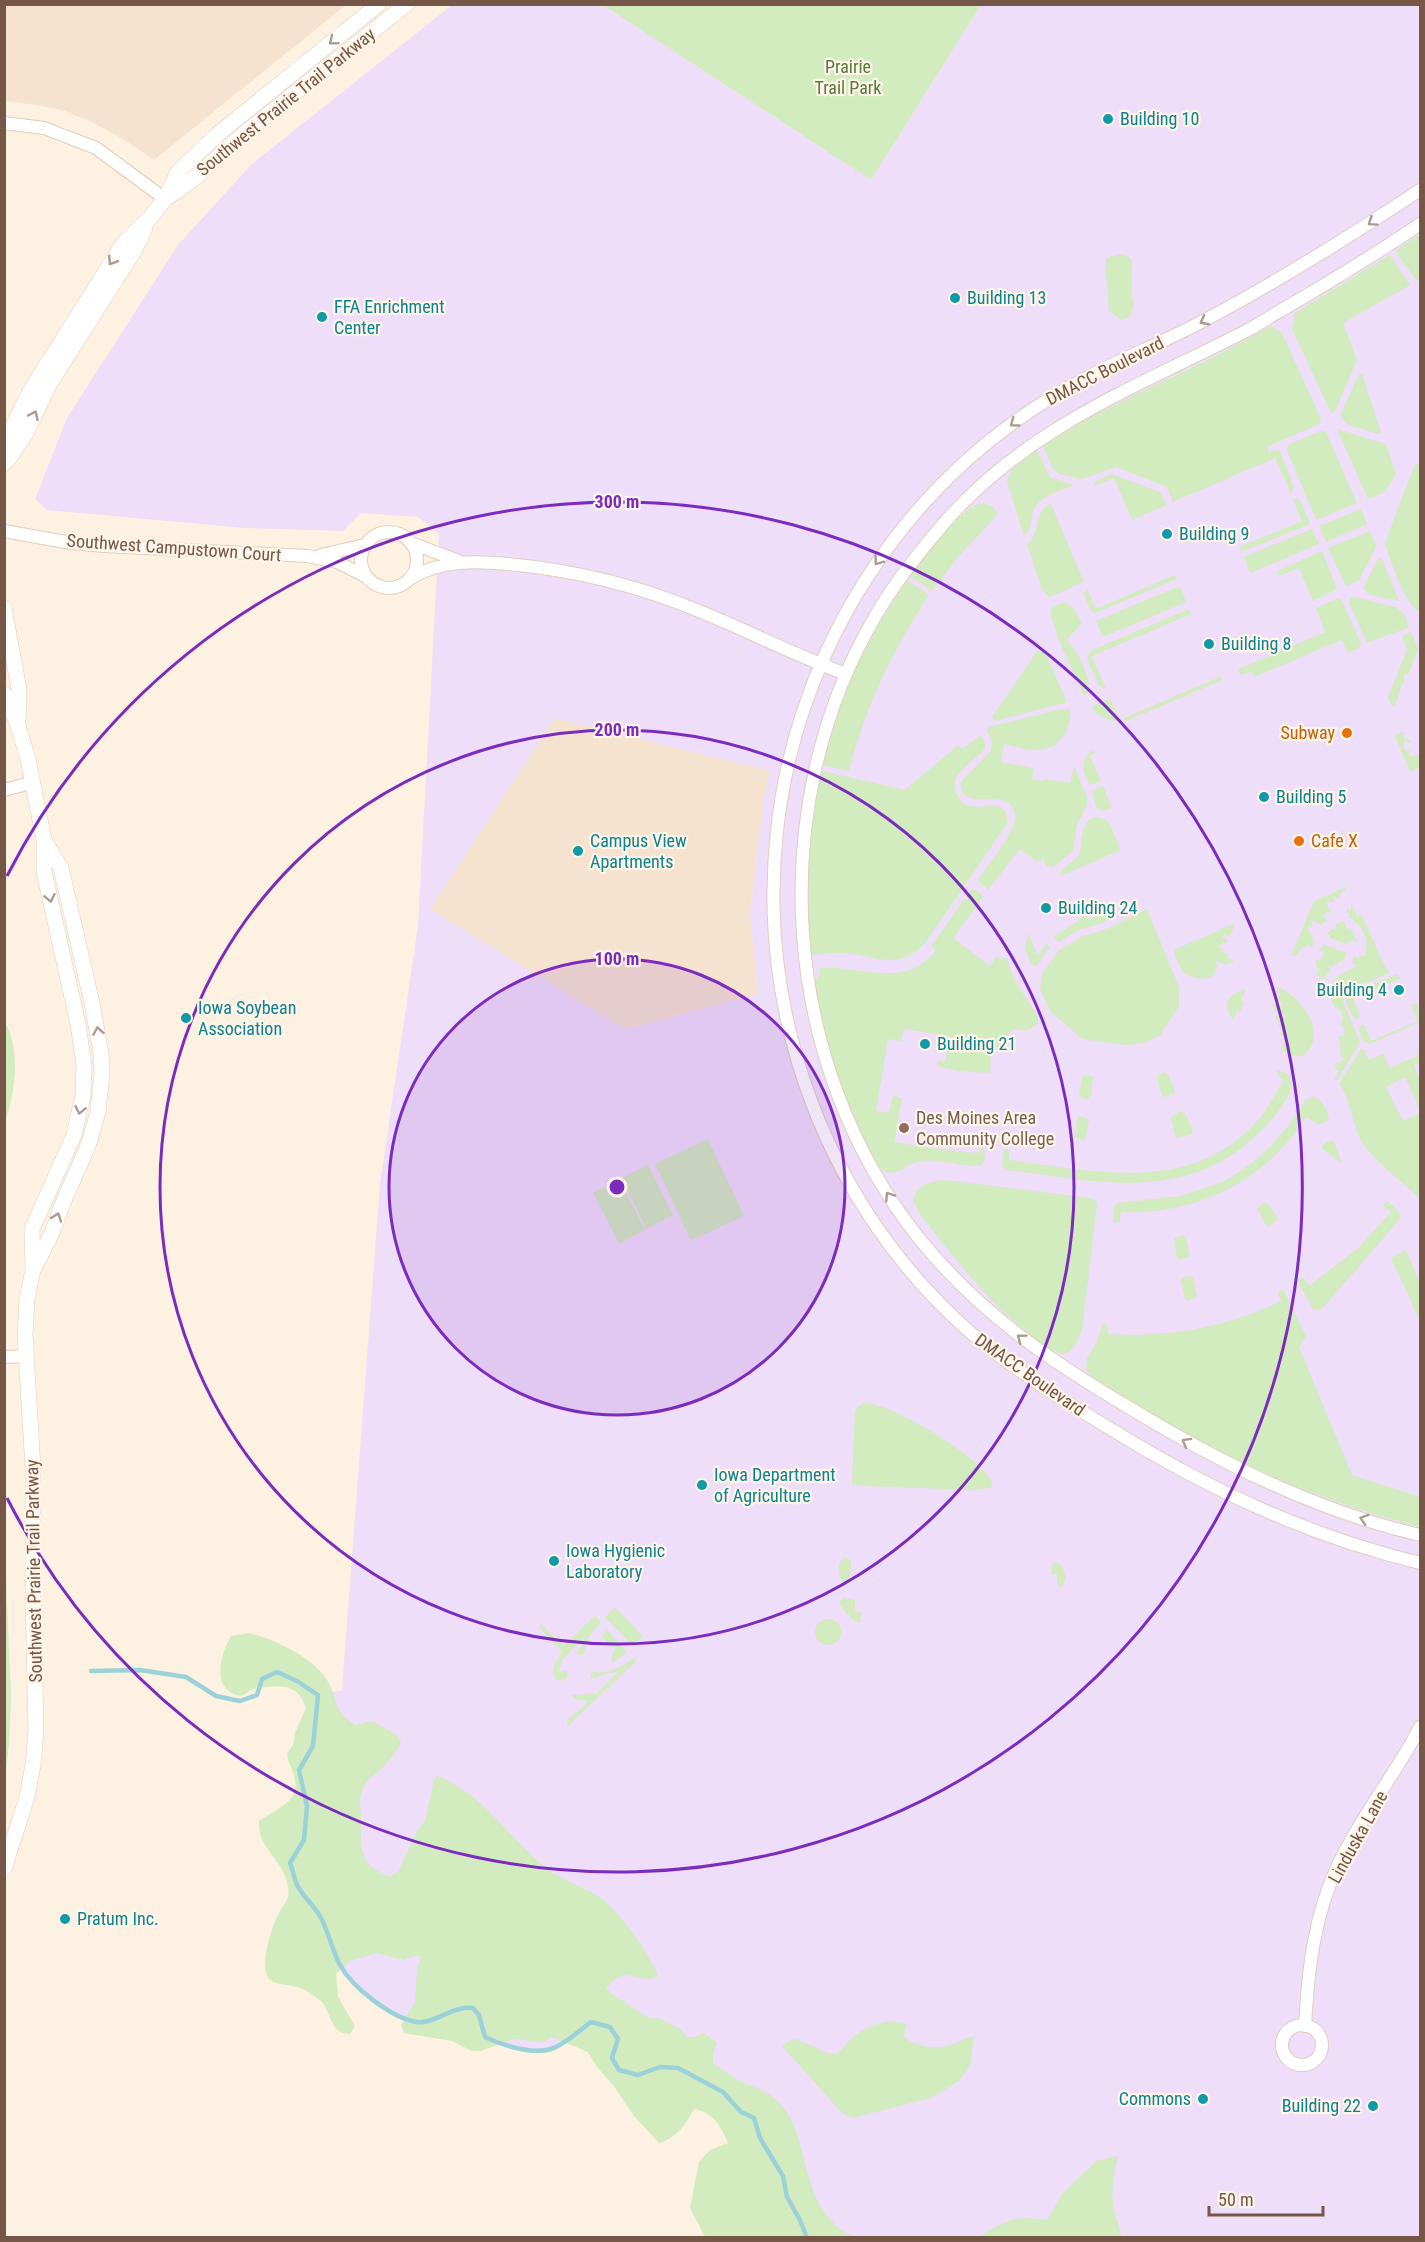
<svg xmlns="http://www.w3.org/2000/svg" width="1425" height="2242" font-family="'Roboto Condensed',sans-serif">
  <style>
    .residential { fill: #f5e3cf }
    .education { fill: #eedef9; fill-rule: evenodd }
    .green { fill: #d2ebbf }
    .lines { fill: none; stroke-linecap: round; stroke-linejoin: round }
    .stream { stroke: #9bd2da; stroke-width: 4.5 }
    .minor-casing { stroke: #e2cdbd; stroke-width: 14 }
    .tertiary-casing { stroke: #e2cdbd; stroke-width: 16 }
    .minor { stroke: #fff; stroke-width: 12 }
    .tertiary { stroke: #fff; stroke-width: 15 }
    .oneway { stroke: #ad9a91 }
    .ring { fill: none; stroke: #7b2cbf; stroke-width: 3 }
    .culture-dot { fill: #0f9aa8; stroke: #fff5e8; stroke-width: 2 }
    .food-dot { fill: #e8710a; stroke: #fff5e8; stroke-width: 2 }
    .education-dot { fill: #8d6e63; stroke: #fff5e8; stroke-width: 2 }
    .labels { text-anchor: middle; stroke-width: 4.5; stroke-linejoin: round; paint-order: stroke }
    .park-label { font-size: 18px; fill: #537c3e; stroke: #fff5e8 }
    .street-label { font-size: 18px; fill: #765647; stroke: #fff5e8 }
    .culture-label { font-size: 18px; fill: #0d838f; stroke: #fff5e8; text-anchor: start }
    .food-label { font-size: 18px; fill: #c56008; stroke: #fff5e8; text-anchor: end }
    .education-label { font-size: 18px; fill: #785e54; stroke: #fff5e8; text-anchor: start }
    .centre { fill: #7b2cbf; stroke: #fff5e8; stroke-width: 3 }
    .ring-label { font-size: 18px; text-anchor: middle; font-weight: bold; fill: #7b2cbf; stroke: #fff5e8; stroke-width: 4.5; stroke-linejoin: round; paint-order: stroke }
  </style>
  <rect width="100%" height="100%" fill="#fdf1e1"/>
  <path class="residential" d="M4 5 5 4 346 5 154 160 123 139 91 122 65 111 37 105 5 101Z
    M555 718 771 771 764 797 750 913 758 994 624 1029 430 909Z"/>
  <path class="education" d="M452 5H603L871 180 981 5H1420V2237H807L760 2138 573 2035 551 2049 530 2051 418 2022 394 2013 366 1995 340 1966 318 1695 342 1690 380 1184 418 926 439 534 418 517 361 513 343 531 245 528 47 510 35 499 67 418 178 245 251 165ZM555 718 770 771 764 797 750 913 758 994 625 1029 430 909Z"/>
  <path class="green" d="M603 5H981L871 180Z
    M1420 234V279L1417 281 1395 251Z
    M1120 254 1128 256 1132 260 1131 293 1134 304 1131 316 1121 320 1109 311 1105 263 1107 258Z
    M1390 255 1410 285 1343 323 1357 360 1335 412 1331 413 1292 329 1295 313Z
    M1271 326 1282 333 1321 419 1319 424 1267 447 1269 452 1275 450 1280 451 1294 487 1292 493H1291L1275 458 1173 502 1167 487 1116 467 1082 479 1059 474 1053 469 1043 446C1090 415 1139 393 1189 369 1217 356 1244 341 1271 326Z
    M1362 374 1381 432 1379 434 1348 425 1341 418V414L1358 376Z
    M1337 429 1386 444 1396 474 1385 492 1368 499Z
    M1321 431 1326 432 1357 503 1316 520 1287 450 1289 444Z
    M1037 450 1050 477 1074 485C1061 491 1043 495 1036 506 1029 515 1033 530 1024 536L1007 481 1013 468Z
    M1420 462V612C1405 606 1390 559 1385 543L1414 466Z
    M1112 474 1160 492 1167 505 1132 520 1114 478 1092 487 1096 481Z
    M1296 498 1300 500 1310 524 1241 552 1239 547 1302 521 1293 499Z
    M984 503 993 507 998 514 958 557 932 591 910 576C922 558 963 504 984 503Z
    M1051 504 1084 582 1049 597 1042 590 1027 544C1042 534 1032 510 1051 504Z
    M1361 509 1367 524 1326 542 1319 526Z
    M1312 529 1319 544 1250 573 1244 557Z
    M1370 531 1376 545 1375 549 1359 580 1346 586 1328 548Z
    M1322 551 1337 589 1313 601 1299 568 1279 576 1277 571Z
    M1381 557 1399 601 1370 595 1363 588 1378 559Z
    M1175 575 1177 579 1095 613 1091 611 1084 594 1087 588 1096 609Z
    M907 580 929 595C892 652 866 705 849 771L823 765C830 741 836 717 845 694 861 654 883 616 907 580Z
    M1180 586 1186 602 1103 637 1096 621Z
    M1354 597 1396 607 1404 614 1409 627 1367 643 1349 603 1350 598Z
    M1339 598 1342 601 1361 643 1360 648 1348 653 1342 640 1254 677 1251 671 1241 675 1238 669 1325 632 1316 608Z
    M1064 602 1073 607 1082 623 1068 638V643C1076 646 1090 677 1089 687 1089 692 1088 692 1084 696L1058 638 1050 613 1052 607Z
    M1189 609 1191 614 1092 656 1106 689 1099 686 1087 659 1090 651Z
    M1411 632 1418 650 1408 675 1405 674 1403 679 1405 680 1404 684H1402L1395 706 1391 705 1388 697 1407 650 1402 636Z
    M1041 649 1045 652 1067 702 995 721 992 717 1038 650Z
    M1222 676 1220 681 1129 720C1115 723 1103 720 1092 709L1093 706 1110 699 1119 720Z
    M1070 709C1072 729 1061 749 1038 750 1027 751 1015 746 1004 744L1001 762 1034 768 1032 779 1043 781 1044 779 1070 783 1074 766 1087 797V805L1077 825 1073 851 1052 868 1050 866 1047 867 1043 859 1038 862 1020 849 988 890 978 880C987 865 1016 833 1015 816 1012 782 959 817 961 782L991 751 992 741 987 731 989 727 1057 710Z
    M1402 732 1405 733 1403 737 1411 741 1410 743 1404 741V749L1410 751 1409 755 1415 757 1416 754 1420 756V767L1410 772 1395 736Z
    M981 735 985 743V748C975 763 944 774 958 796 960 801 963 804 968 805 979 809 990 804 1001 807L1006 812 1008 822 926 942C898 972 878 956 845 953 833 952 822 954 811 955 804 894 807 831 822 771L905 790 958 745 962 749Z
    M1094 750 1095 753 1090 756 1101 781 1090 785C1082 772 1078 759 1094 750Z
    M1103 786 1112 808 1103 811 1096 807 1092 790Z
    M1098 817 1108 821 1121 850 1060 876 1061 871 1079 855C1083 841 1079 820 1098 817Z
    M1345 887 1346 891 1341 892 1339 898 1333 897 1334 903 1328 901 1326 904 1331 910 1330 913 1327 912 1323 917 1327 919 1326 923 1323 922 1322 925 1312 921V928L1308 927 1307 930 1311 932 1310 935 1313 936 1312 940 1315 941 1312 947 1306 945 1305 948 1302 947 1297 955 1291 956 1314 901Z
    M975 889 984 896 953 938 990 966 997 956 1001 959 1007 958 1014 980 1038 1016V1024L1026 1031 1013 1029 991 1056 990 1073 958 1071 937 1066V1061L945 1062 949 1036 904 1029 901 1041 888 1039 876 1111 889 1113 893 1095 902 1098 894 1142C922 1147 950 1151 979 1153L982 1147 985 1151 984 1162 980 1166C961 1167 940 1158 921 1161 909 1162 898 1176 886 1172 879 1169 876 1161 872 1154 841 1102 824 1040 814 980L818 979 820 968C862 965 903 990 936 951L931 946 971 890Z
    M1351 902 1357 916 1362 915 1386 969H1388L1389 973 1345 992 1343 1002 1360 1042 1337 1081 1334 1078 1339 1071 1335 1069 1337 1066 1334 1065 1336 1062 1340 1063 1344 1058 1341 1056 1339 1036 1344 1035 1345 1032 1343 1031 1345 1028 1341 1026 1343 1016 1341 1015 1342 1012C1324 1003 1328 976 1347 972L1349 969 1355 968 1357 965 1352 963 1354 956 1359 958 1361 956H1364C1371 940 1363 926 1349 917L1350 913 1346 912 1348 908 1351 909Z
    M1113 909 1116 916 1100 924 1080 929 1059 942 1053 937 1081 919 1080 916 1085 914 1088 920Z
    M1147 909 1179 987V1006L1160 1035 1144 1043 1126 1045 1082 1039 1050 1011 1040 989 1042 974 1059 950 1083 936 1104 930Z
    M1340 921 1346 923 1345 927 1353 930 1352 933 1355 934 1354 937 1357 939 1356 942 1351 940 1350 943 1347 942 1346 944 1330 938V935L1327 934 1328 931 1330 932 1331 929 1335 930 1336 923 1339 924Z
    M1235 923 1230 937 1224 934 1222 937 1228 940 1226 943 1224 942 1219 947 1223 949 1221 952 1229 955 1228 958 1233 960 1232 964 1228 962 1227 965 1216 961 1215 964 1218 966C1217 966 1214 974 1213 975 1205 983 1187 977 1181 969 1178 963 1175 956 1174 950Z
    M1028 933 1038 956 1046 944 1050 947 1036 966 1031 965 1025 948Z
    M1323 944 1347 953 1344 960 1338 962 1337 965 1334 964 1333 967 1329 965 1328 968 1331 969 1330 973 1327 972 1326 979 1323 978 1321 980 1319 979V976L1315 975 1320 969 1316 967 1317 964 1315 963 1316 960 1320 961 1324 952 1320 950Z
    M1398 974 1400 979 1353 999 1361 1018 1354 1019 1346 1002 1348 994Z
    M1278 987C1302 997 1331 1036 1302 1056L1290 1055 1281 1050 1287 1038 1279 1035 1284 1029 1279 1027 1278 1020 1275 1019 1276 1015 1284 1018 1285 1015 1274 1011 1275 1007 1272 1006 1273 1003 1282 1006 1283 1003 1275 1000 1280 994 1276 992Z
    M1246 988 1241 1001 1244 1002 1240 1012 1237 1011 1233 1020C1220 1001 1229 996 1246 988Z
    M1416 1003 1420 1014V1022L1370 1044 1364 1042 1359 1030 1360 1026 1364 1025 1371 1041 1418 1021 1411 1005Z
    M5 1022C21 1051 15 1092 5 1122Z
    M1420 1048V1062L1414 1065 1420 1080V1110L1405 1077 1386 1087 1403 1121 1420 1113V1200C1403 1180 1377 1165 1364 1145 1351 1126 1353 1103 1339 1084L1361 1049 1364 1050 1369 1060 1383 1054 1390 1068 1419 1055 1418 1049Z
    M1277 1070 1289 1075 1292 1083C1290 1100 1272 1120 1260 1132 1188 1204 1098 1182 1008 1170L1002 1166 1003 1151 1006 1148 1009 1150V1160C1096 1171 1192 1196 1259 1119 1269 1107 1276 1093 1284 1080L1277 1075Z
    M1164 1072 1168 1074 1175 1091 1174 1094 1165 1097 1162 1095 1157 1079 1159 1074Z
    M1084 1074 1093 1077 1091 1096 1088 1099 1082 1098 1079 1095 1082 1077Z
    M1313 1096C1324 1100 1326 1109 1329 1119L1327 1122 1319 1125 1306 1117C1266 1181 1196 1215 1121 1212L1119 1222 1115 1223 1113 1221 1114 1208 1117 1203 1181 1196 1225 1181 1252 1163 1271 1146 1288 1126 1305 1101Z
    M1181 1111 1185 1113 1193 1131 1191 1134 1177 1138 1175 1136 1171 1117Z
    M1079 1116 1089 1119 1086 1137 1082 1141 1075 1136 1077 1118Z
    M708 1139 744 1216 691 1240 655 1164Z
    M1329 1140 1334 1142 1341 1160 1340 1162 1322 1149V1146Z
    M648 1165 673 1215 646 1229 622 1178Z
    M620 1180 645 1230 619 1244 593 1193Z
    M944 1180 1090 1198 1096 1201 1097 1205 1082 1330C1080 1337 1073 1354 1063 1354 1056 1354 1048 1348 1043 1344 995 1311 957 1261 921 1216L913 1201C914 1186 931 1181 944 1180Z
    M1386 1201H1388L1399 1212 1400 1219 1323 1308 1318 1310 1313 1309 1298 1282 1299 1278H1304L1309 1286 1358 1248 1391 1212 1383 1206Z
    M1264 1202 1268 1203 1278 1219 1269 1227 1266 1225 1257 1209Z
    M1183 1235 1186 1237 1190 1256 1180 1260 1177 1258 1174 1239Z
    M1406 1250 1420 1283V1321L1391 1258Z
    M1191 1276 1193 1278 1197 1297 1187 1301 1185 1299 1181 1280 1183 1277Z
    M1280 1289 1284 1291 1304 1332 1306 1336 1299 1347 1352 1475 1420 1497V1527C1347 1508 1275 1481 1208 1446 1169 1425 1132 1401 1094 1379L1086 1369 1087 1358 1097 1342 1103 1323 1107 1325 1108 1334C1167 1338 1228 1327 1281 1301L1278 1293Z
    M866 1402C899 1409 974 1452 992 1481L991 1488 972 1490 864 1486 852 1484 855 1411 858 1406Z
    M4 1533 11 1696 9 1746 5 1778Z
    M845 1557 851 1560 850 1579 846 1583C837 1579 839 1572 839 1563Z
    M1058 1562 1062 1566 1066 1578 1063 1586 1061 1587 1057 1585V1575H1052L1051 1568 1053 1563Z
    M843 1598 855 1600V1612L862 1613 860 1623C854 1623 841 1608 839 1602Z
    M615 1607 643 1636 633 1646 605 1617Z
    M595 1616 601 1622 588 1638 583 1656 576 1653 583 1645 584 1637 562 1660 559 1672 567 1671V1678L561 1681 556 1680C549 1670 556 1661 562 1652L541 1629 540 1623 563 1646Z
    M815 1632a13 13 0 1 1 26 0a13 13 0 1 1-26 0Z
    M607 1630 627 1652 614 1662 611 1660 615 1648 601 1637Z
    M249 1633C274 1639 314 1658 327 1680 340 1702 331 1710 356 1725L372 1721 397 1735 401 1742C397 1752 389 1761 381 1769 376 1774 369 1778 365 1785 358 1797 360 1804 361 1817 361 1846 357 1866 391 1877L399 1870 417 1831 425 1821 434 1780 437 1776C483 1794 506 1834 541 1864 558 1880 582 1885 601 1898 619 1911 650 1954 658 1975L651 1979C628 1977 623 1968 606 1988L612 1994 649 2018H659L679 2028 688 2037H695L703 2033 717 2042 713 2054V2063C722 2069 731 2076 740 2081 757 2089 770 2091 783 2107 805 2133 802 2181 825 2213 835 2226 842 2233 857 2237H705L690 2208 699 2162 710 2150 728 2143C721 2126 713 2112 694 2109 685 2125 677 2138 659 2143L634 2116 613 2085 597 2067 588 2052 552 2037 544 2042 514 2039 480 2051H472L452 2041 404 2033 401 2025 415 2003 417 1969 421 1957 413 1956 404 1960 377 1953 350 1961 336 1974 338 1997 355 2026 350 2034C330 2034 332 2014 322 2002 318 1998 308 1992 303 1989 294 1984 274 1986 268 1978 260 1963 271 1929 278 1915 283 1903 291 1900 288 1886 283 1858 257 1849 259 1821 274 1810 299 1803 295 1781 294 1772 288 1763 287 1754L293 1745 295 1733 306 1708C299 1686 285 1685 265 1687 261 1688 255 1688 251 1690 248 1691 247 1694 243 1695 239 1697 234 1694 230 1692 212 1679 223 1651 231 1636Z
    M634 1657 637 1660 567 1727V1720L589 1701 574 1699 572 1695 596 1694 619 1671 602 1675 595 1679 590 1677 592 1672C609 1674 622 1668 634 1657Z
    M890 2021 907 2024 903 2037C919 2047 937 2051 956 2043 962 2041 967 2037 974 2036L970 2066 959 2081 930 2098 853 2118 842 2113 782 2046 789 2041 797 2039 827 2053 836 2054C842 2050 845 2045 850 2040 860 2030 876 2023 890 2021Z
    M1118 2156C1114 2173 1110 2192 1114 2209 1116 2219 1120 2227 1121 2237H979C1007 2220 1013 2215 1047 2220L1062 2194 1096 2161Z"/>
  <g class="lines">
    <path class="stream" d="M91 1671 140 1670 186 1677 216 1696 240 1701 257 1695 262 1679 277 1672 297 1681 318 1695 313 1746 299 1770 307 1806 304 1840 290 1863C293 1870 294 1878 297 1885 303 1897 315 1906 321 1918 329 1933 332 1950 340 1965 352 1987 390 2017 416 2022 433 2025 453 2005 473 2008L479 2015 485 2037C501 2045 533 2055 551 2049 564 2045 579 2031 591 2022L610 2027 618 2039 612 2058 619 2070 638 2075 660 2067 678 2068 723 2092 741 2112 754 2118 760 2138 783 2176 787 2197 800 2220 807 2238"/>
    <g class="minor-casing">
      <path id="minor" d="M4 123 44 128 96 148 165 199
        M1420 190C1349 237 1279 281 1203 321 1164 342 1123 358 1084 379 1025 410 969 453 924 503 842 595 790 709 777 831 756 1018 829 1209 971 1333 1015 1371 1064 1401 1114 1431 1212 1491 1309 1536 1420 1563
        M1420 224C1375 255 1328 283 1280 311 1269 317 1258 325 1246 331 1137 387 1029 426 945 522 920 551 895 582 876 615 763 806 780 1063 918 1237 977 1311 1047 1359 1128 1407 1219 1462 1316 1511 1420 1535
        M4 531 71 543 104 546 308 556 337 562 365 576
        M361 560a28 28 0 1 1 56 0a28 28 0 1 1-56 0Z
        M411 543 459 561
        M321 555 365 545
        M411 578C442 560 474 561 508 564 573 570 639 586 699 611 749 631 796 656 846 674
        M4 790 31 783
        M4 1357 27 1356
        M1282 2045a20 20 0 1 1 40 0a20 20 0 1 1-40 0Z
        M1305 2026C1308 1970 1314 1916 1338 1865 1361 1816 1396 1774 1420 1727"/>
    </g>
    <g class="tertiary-casing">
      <path id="tertiary" d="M167 198 192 180 251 128 407 4
        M8 460 26 433 49 385 134 251 145 228
        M4 464 11 430 30 391 123 244 150 218 165 199 178 172 218 134 379 4
        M4 608 19 689 18 719
        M4 694 17 722 28 759 44 840V872L78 1024 84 1065 83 1095 74 1135 32 1229 33 1267
        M4 1869 27 1797 33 1765 36 1731 33 1592V1469L25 1334 27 1299 33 1270 52 1233 62 1205 88 1146 98 1112 102 1074 101 1053 92 1003 61 868 44 840"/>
    </g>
    <use href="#minor" class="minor"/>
    <use href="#tertiary" class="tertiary"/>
  </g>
  <defs><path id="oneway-chevron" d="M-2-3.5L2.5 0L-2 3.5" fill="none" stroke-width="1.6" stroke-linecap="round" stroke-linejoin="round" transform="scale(1.5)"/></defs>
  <g class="oneway">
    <use href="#oneway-chevron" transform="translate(333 41) rotate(141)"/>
    <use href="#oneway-chevron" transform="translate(1372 222) rotate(146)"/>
    <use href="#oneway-chevron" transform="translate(112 261) rotate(122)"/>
    <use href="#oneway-chevron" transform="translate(1204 321) rotate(152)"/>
    <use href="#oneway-chevron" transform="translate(34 415) rotate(-65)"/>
    <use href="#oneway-chevron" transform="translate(1014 423) rotate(144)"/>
    <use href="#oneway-chevron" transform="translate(878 561) rotate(126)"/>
    <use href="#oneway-chevron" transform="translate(50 898) rotate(78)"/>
    <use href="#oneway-chevron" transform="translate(98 1031) rotate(-100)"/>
    <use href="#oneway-chevron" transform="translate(80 1110) rotate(102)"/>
    <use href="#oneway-chevron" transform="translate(889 1196) rotate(-124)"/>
    <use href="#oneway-chevron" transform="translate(57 1217) rotate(-70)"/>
    <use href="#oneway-chevron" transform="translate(1021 1338) rotate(-143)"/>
    <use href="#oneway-chevron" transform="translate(1186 1442) rotate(-151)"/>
    <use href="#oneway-chevron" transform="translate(1364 1519) rotate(-162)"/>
  </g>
  <circle cx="617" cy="1187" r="228" fill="#7b2cbf" fill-opacity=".12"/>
  <g class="ring">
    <circle cx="617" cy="1187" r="228"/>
    <circle cx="617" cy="1187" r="457"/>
    <path d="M7 876A685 685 0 1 1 7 1498"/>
  </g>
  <g class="culture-dot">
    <circle cx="1108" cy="119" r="6"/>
    <circle cx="955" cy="298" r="6"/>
    <circle cx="322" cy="317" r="6"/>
    <circle cx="1167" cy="534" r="6"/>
    <circle cx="1209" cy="644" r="6"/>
    <circle cx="1264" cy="797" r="6"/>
    <circle cx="578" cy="851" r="6"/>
    <circle cx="1046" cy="908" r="6"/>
    <circle cx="1399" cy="990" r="6"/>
    <circle cx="186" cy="1018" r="6"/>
    <circle cx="925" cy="1044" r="6"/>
    <circle cx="702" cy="1485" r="6"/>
    <circle cx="554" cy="1561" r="6"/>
    <circle cx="65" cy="1919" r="6"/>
    <circle cx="1203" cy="2099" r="6"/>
    <circle cx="1373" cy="2106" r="6"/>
  </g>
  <g class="food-dot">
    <circle cx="1347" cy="733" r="6"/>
    <circle cx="1299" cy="841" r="6"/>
  </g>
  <circle class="education-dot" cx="904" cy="1128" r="6"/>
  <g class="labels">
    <g class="park-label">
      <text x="848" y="73">Prairie<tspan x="848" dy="21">Trail Park</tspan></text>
    </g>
    <g class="street-label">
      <text transform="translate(286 102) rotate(-39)" y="6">Southwest Prairie Trail Parkway</text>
      <text transform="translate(1105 371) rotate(-27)" y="6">DMACC Boulevard</text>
      <text transform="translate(174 548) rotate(4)" y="6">Southwest Campustown Court</text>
      <text transform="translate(1030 1375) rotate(35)" y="6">DMACC Boulevard</text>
      <text transform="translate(34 1571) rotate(-91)" y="6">Southwest Prairie Trail Parkway</text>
      <text transform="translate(1358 1837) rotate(-61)" y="6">Linduska Lane</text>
    </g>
    <g class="culture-label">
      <text x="1120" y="125">Building 10</text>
      <text x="967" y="304">Building 13</text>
      <text x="334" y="313">FFA Enrichment<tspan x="334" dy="21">Center</tspan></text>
      <text x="1179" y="540">Building 9</text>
      <text x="1221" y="650">Building 8</text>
      <text x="1276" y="803">Building 5</text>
      <text x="590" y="847">Campus View<tspan x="590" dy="21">Apartments</tspan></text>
      <text x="1058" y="914">Building 24</text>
      <text x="1387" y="996" text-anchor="end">Building 4</text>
      <text x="198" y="1014">Iowa Soybean<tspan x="198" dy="21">Association</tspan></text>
      <text x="937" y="1050">Building 21</text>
      <text x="714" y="1481">Iowa Department<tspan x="714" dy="21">of Agriculture</tspan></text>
      <text x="566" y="1557">Iowa Hygienic<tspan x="566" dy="21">Laboratory</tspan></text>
      <text x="77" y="1925">Pratum Inc.</text>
      <text x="1191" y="2105" text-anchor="end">Commons</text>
      <text x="1361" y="2112" text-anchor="end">Building 22</text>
    </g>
    <g class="food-label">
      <text x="1335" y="739">Subway</text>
      <text x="1311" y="847" text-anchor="start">Cafe X</text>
    </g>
    <g class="education-label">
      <text x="916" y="1124">Des Moines Area<tspan x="916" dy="21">Community College</tspan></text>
    </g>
  </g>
  <circle cx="617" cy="1187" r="9" class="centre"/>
  <g class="ring-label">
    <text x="617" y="508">300 m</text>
    <text x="617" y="736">200 m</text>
    <text x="617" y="965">100 m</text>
  </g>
  <rect width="1425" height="2242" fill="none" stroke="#765647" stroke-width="12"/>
  <path d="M1209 2206v9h114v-9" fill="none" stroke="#765647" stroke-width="3"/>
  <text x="1218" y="2206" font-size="18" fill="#765647" stroke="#fff5e8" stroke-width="4.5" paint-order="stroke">50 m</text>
</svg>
